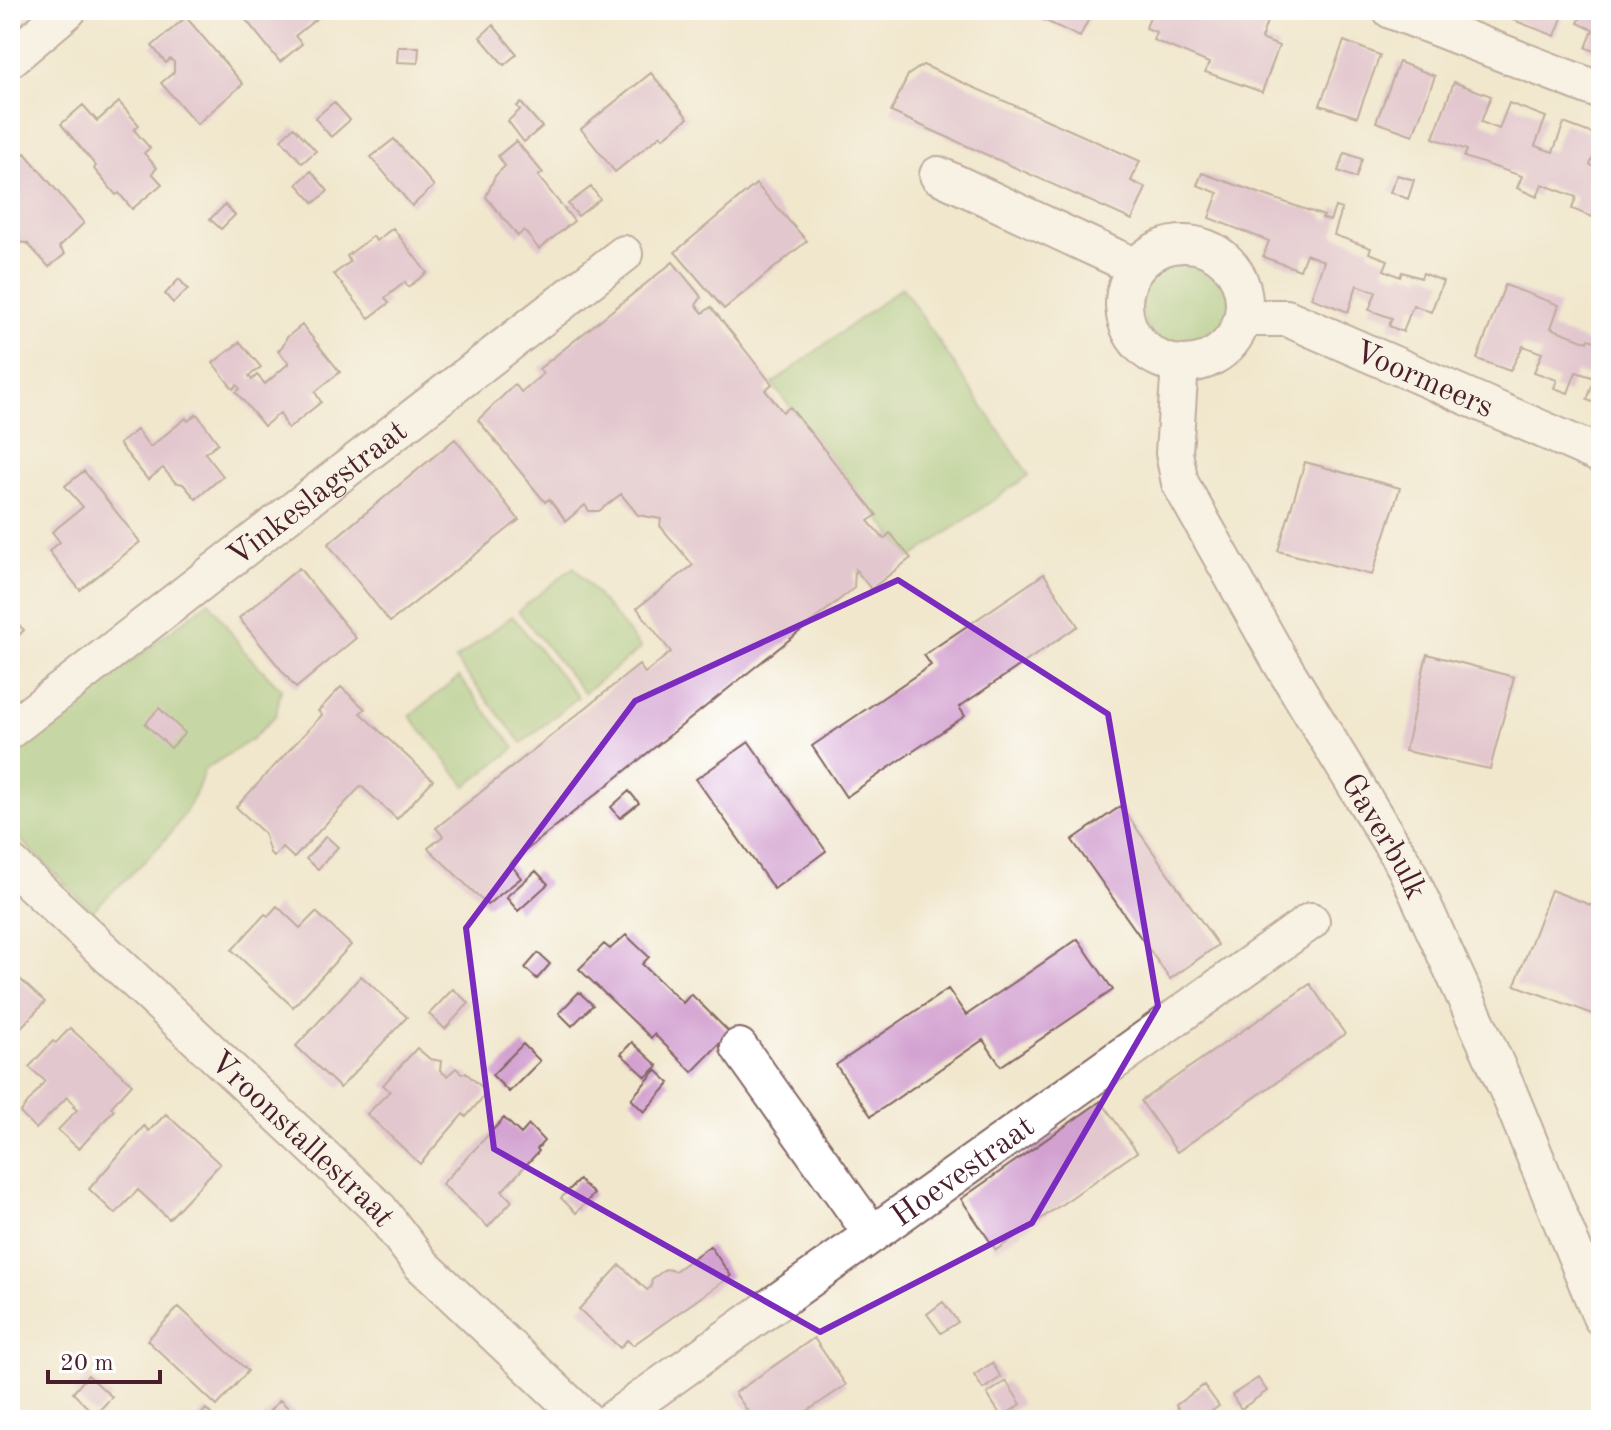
<svg xmlns="http://www.w3.org/2000/svg" width="1611" height="1430" font-family="'Old Standard TT',serif">
  <style>
    .green { fill: #93c271; stroke: #6e704e; stroke-width: 2 }
    .building { fill: #d3a1d0 }
    .lines { fill: none; stroke-linecap: round; stroke-linejoin: round }
    .minor-casing { stroke: #846564; stroke-width: 40 }
    .minor { stroke: #fff; stroke-width: 36 }
    .marked { fill: none; stroke: #7b2cbf; stroke-width: 6; stroke-linejoin: round }
    .labels { text-anchor: middle; stroke-width: 6; stroke-linejoin: round; paint-order: stroke }
    .street-label { font-size: 32px; fill: #4a1f2b; stroke: #fff }
  </style>
  <rect width="100%" height="100%" fill="#fff"/>
  <filter id="ink" filterUnits="userSpaceOnUse"><feTurbulence type="fractalNoise" baseFrequency=".0125" numOctaves="2"/><feDisplacementMap in="SourceGraphic" scale="16" xChannelSelector="R" yChannelSelector="G"/><feConvolveMatrix kernelMatrix="1 2 1 2 8 2 1 2 1" color-interpolation-filters="sRGB"/></filter>
  <filter id="wash" filterUnits="userSpaceOnUse"><feTurbulence type="fractalNoise" baseFrequency=".006" numOctaves="4" result="noise"/><feDisplacementMap in="SourceGraphic" scale="32" xChannelSelector="R" yChannelSelector="G"/><feGaussianBlur stdDeviation="1.8" result="paint"/><feColorMatrix in="noise" values="0 0 0 0 0 0 0 0 0 0 0 0 0 0 0 0 0 1.4 0 .05"/><feComposite in="paint" operator="in"/></filter>
  <g filter="url(#wash)">
    <rect width="100%" height="100%" fill="#f1e7cd"/>
    <path class="green" d="M1142 306a44 44 0 1 1 88 0a44 44 0 1 1-88 0Z
      M902 287 1029 475 911 558 772 384Z
      M574 567 641 648 584 693 518 611Z
      M209 601 244 651 281 689 276 715 251 740 204 770C188 830 135 869 92 911L10 829V756Z
      M512 616 578 697 522 743 455 660Z
      M459 677 515 748 466 786 410 716Z"/>
    <g id="blocks">
      <path class="building" d="M238 10H314L320 16 295 36 302 44 280 62Z
        M1022 10H1093L1080 37Z
        M1152 10H1211L1227 16 1229 10H1263L1270 13 1261 39 1279 46 1262 92 1205 72 1209 63 1153 40 1156 32 1146 28Z
        M1487 10H1565L1555 36Z
        M1567 10H1601V53L1586 48 1593 30 1578 23 1581 16Z
        M186 17 243 84 197 124 161 83 174 72V62L170 59 166 63 152 46Z
        M493 25 517 54 504 65 480 37Z
        M1344 41 1380 55 1357 117 1320 105Z
        M398 47H419L418 63 397 62Z
        M1399 62 1435 76 1413 135 1376 122Z
        M923 65 1140 161 1131 181 1146 188 1132 220 891 112 908 75Z
        M651 73 688 118 663 138 661 135 615 172 581 129Z
        M1454 82 1491 96 1481 122 1499 129 1509 103 1546 117 1535 146 1553 152 1564 123 1601 137 1590 165 1601 169V203L1598 202 1592 217 1572 209 1576 197 1542 184 1537 197 1517 188 1522 176 1464 157 1467 150 1433 138Z
        M119 102 139 125 134 130 150 148 144 153 157 168 152 173 162 184 132 209 119 193 116 195 94 169 96 166 61 124 83 105 97 121Z
        M334 102 350 120 331 137 315 118Z
        M521 103 542 127 524 142 508 121 520 110 517 106Z
        M294 127 316 151 302 163 281 139Z
        M394 139 434 186 412 206 371 157Z
        M516 141 543 173 538 176 574 221 539 249 524 230 518 236 486 197 495 176 505 166 498 156Z
        M25 153 84 223 59 247 65 254 49 267 27 243 15 242 10 235V165Z
        M1345 153 1362 159 1356 178 1338 171Z
        M311 171 328 191 314 203 297 184Z
        M1202 173 1324 216 1322 218 1330 221 1335 207 1342 209 1334 235 1371 248 1369 253 1388 260 1384 270 1400 277 1402 272 1421 278 1423 273 1443 281 1431 312 1413 305 1403 332 1389 326 1392 318 1369 310 1376 292 1357 285 1348 312 1311 298 1324 261 1306 254 1300 270 1266 258 1263 256 1269 241 1209 218 1218 193 1197 185Z
        M1397 175 1414 180 1408 199 1390 192Z
        M756 184 807 241 724 309 675 252Z
        M591 187 600 199 578 216 568 204Z
        M225 205 235 215 221 229 210 219Z
        M393 228 427 273 408 287 405 282 385 298 389 303 369 318 334 274 350 262 347 256 373 236 376 241Z
        M673 262 699 294 701 298 696 305 703 313 711 307 772 384 765 390 783 412 790 407 877 515 868 521 884 539 890 533 911 558 871 589 855 569 854 588 510 863 521 878 487 905 428 848 443 836 436 828 639 665 645 673 671 652 637 608 693 565 660 526 661 519 638 515 621 494 599 511H589L585 505 566 521 549 499 545 502 478 420 515 384 521 392 543 374 539 369Z
        M179 279 188 289 173 303 165 294Z
        M1505 285 1559 305 1551 328 1588 342 1589 339 1601 343V405L1587 400 1595 378 1576 372 1568 393 1554 388 1557 380 1534 372 1542 353 1523 346 1510 371 1477 359Z
        M302 325 340 372 315 392 321 402 288 429 280 413 264 426 236 392 240 389 237 385 233 389 213 363 240 342 261 367 249 376 252 380 257 375 265 384 289 363 278 351 285 343 286 338Z
        M197 414 218 443 205 453 223 476 196 499 183 484 175 482 163 468 148 480 119 444 137 430 150 447 186 418 188 421Z
        M455 439 519 520 390 622 328 544Z
        M1305 462 1400 488 1372 575 1278 551Z
        M84 471 140 542 80 590 49 551 60 542 52 532 83 507 65 486Z
        M299 568 356 638 296 688 239 618Z
        M1044 574 1078 626 959 707 965 716 846 797 812 746 931 665 924 655Z
        M10 617 24 630 10 645Z
        M1427 654 1514 677 1490 769 1405 751Z
        M341 687 365 709 360 713 433 780 397 819 361 786 294 858 282 847 274 857 270 853 264 833 236 807 322 715 318 711Z
        M159 708 185 733 171 748 145 724Z
        M749 742 826 851 774 889 696 779Z
        M629 791 639 803 620 818 611 807Z
        M1121 806 1218 945 1170 979 1072 840Z
        M326 836 338 847 318 869 306 859Z
        M536 871 548 884 518 911 506 897Z
        M1551 890 1601 909V1017L1515 985Z
        M277 906 300 928 316 912 351 945 293 1007 232 950 265 914 268 916Z
        M626 935 649 957 642 964 683 1003 691 994 730 1033 692 1072 654 1034 651 1038 579 969 604 944 610 949Z
        M1078 939 1113 990 1001 1066 983 1040 871 1116 836 1065 948 989 966 1015Z
        M538 953 550 964 537 979 525 968Z
        M10 970 45 1002 10 1039Z
        M361 976 407 1017 340 1088 296 1046Z
        M1310 984 1345 1034 1177 1152 1141 1101Z
        M453 989 469 1003 445 1029 429 1014Z
        M579 992 593 1005 572 1026 559 1013Z
        M70 1028 132 1084 111 1107 114 1110 79 1149 58 1130 77 1110 73 1107 75 1105 67 1097 36 1129 20 1113 45 1081 29 1067 53 1041 56 1043Z
        M632 1042 658 1066 646 1077 621 1054Z
        M523 1044 540 1061 509 1092 492 1075Z
        M417 1048 430 1059 441 1061 440 1070 447 1076 456 1068 461 1073H466L485 1090 484 1096 466 1117 463 1114 420 1164 367 1114 390 1091 383 1085Z
        M656 1070 670 1083 644 1112 631 1099Z
        M1101 1101 1137 1152 996 1250 961 1199Z
        M166 1114 220 1164 169 1219 138 1190 115 1214 89 1189 144 1126 149 1131Z
        M504 1118 521 1134 529 1125 544 1141 537 1149 539 1151 502 1191 512 1201 488 1227 442 1184Z
        M579 1180 594 1194 576 1213 561 1198Z
        M710 1246 731 1276 633 1345 627 1340 620 1348 579 1309 620 1265 647 1290 651 1287 652 1279 666 1269 675 1271Z
        M943 1302 958 1322 941 1333 927 1314Z
        M179 1307 248 1371 217 1406 147 1340Z
        M814 1338 846 1385 794 1420H762L759 1416 754 1420 735 1393Z
        M992 1363 1001 1377 983 1389 974 1375Z
        M88 1375 112 1397 95 1415 73 1393Z
        M1258 1378 1267 1391 1241 1409 1232 1395Z
        M1006 1381 1021 1404 1002 1417 987 1394Z
        M1204 1385 1219 1406 1199 1420H1186L1176 1405Z
        M280 1400 301 1420H261Z
        M206 1409 217 1420H196Z"/>
    </g>
  </g>
  <g filter="url(#ink)">
    <use href="#blocks" fill-opacity="0" stroke="#846564" stroke-width="2"/>
    <g class="lines">
      <g class="minor-casing">
        <g id="minor">
          <path d="M1391 10 1601 91"/>
          <path d="M10 59 68 10"/>
          <path d="M938 175 1136 267"/>
          <circle cx="1184" cy="304" r="60"/>
          <path id="s1" d="M1243 318H1287L1601 455"/>
          <path id="s2" d="M1180 364 1174 453 1180 483 1279 659 1406 868 1509 1093 1601 1317"/>
          <path id="s3" d="M10 730 624 254"/>
          <path id="s4" d="M10 863 379 1209 422 1265 586 1420"/>
          <path d="M739 1047 872 1234"/>
          <path id="s5" d="M612 1420 1311 921"/>
        </g>
      </g>
      <use href="#minor" class="minor"/>
    </g>
  </g>
  <path d="M0 0H1611V1430H0ZM898 580 1108 714 1158 1006 1032 1223 820 1332 494 1149 466 928 635 701Z" fill="#f1e7cd" fill-opacity=".55" fill-rule="evenodd"/>
  <path class="marked" d="M898 580 1108 714 1158 1006 1032 1223 820 1332 494 1149 466 928 635 701Z"/>
  <g class="labels">
    <g class="street-label">
      <text dy="11" stroke="none"><textPath href="#s1" startOffset="194">Voormeers</textPath></text>
      <text dy="11" stroke="none"><textPath href="#s3" startOffset="388">Vinkeslagstraat</textPath></text>
      <text dy="11" stroke="none"><textPath href="#s2" startOffset="528">Gaverbulk</textPath></text>
      <text dy="11" stroke="none"><textPath href="#s4" startOffset="402">Vroonstallestraat</textPath></text>
      <text dy="11" stroke="none"><textPath href="#s5" startOffset="430">Hoevestraat</textPath></text>
    </g>
  </g>
  <rect width="1611" height="1430" fill="none" stroke="#fff" stroke-width="40"/>
  <path d="M48 1370v12h112v-12" fill="none" stroke="#4a1f2b" stroke-width="4"/>
  <text x="60" y="1370" font-size="24" fill="#4a1f2b" stroke="#ffffff" stroke-width="6" paint-order="stroke">20 m</text>
</svg>
